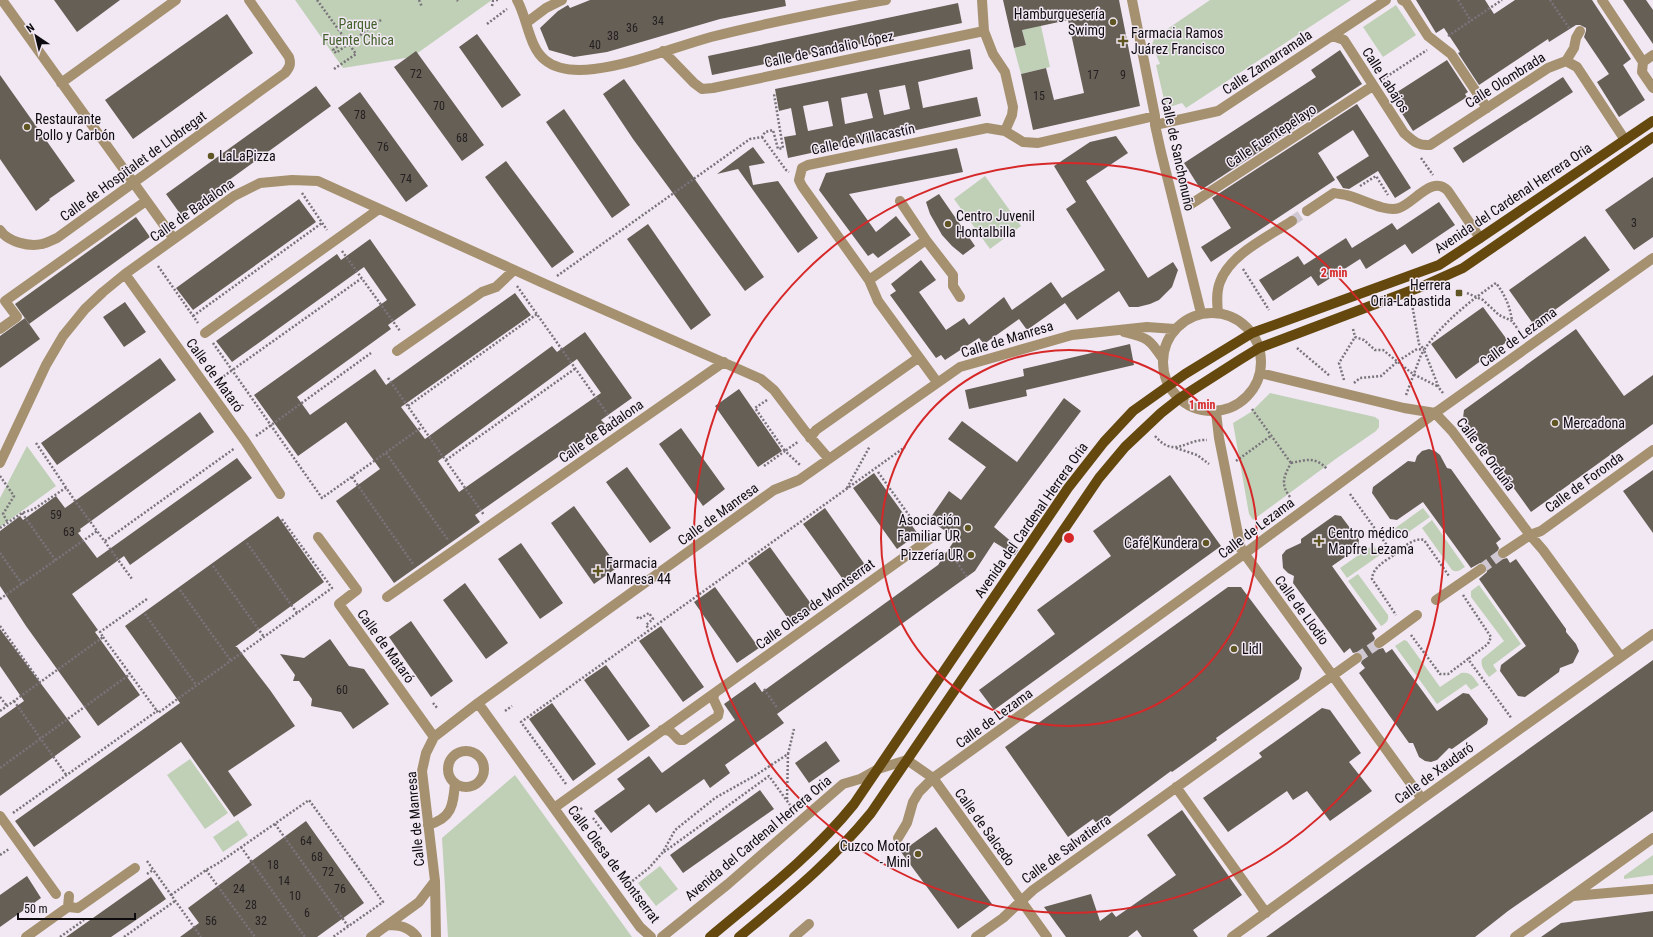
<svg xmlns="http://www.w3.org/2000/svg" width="1653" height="937" font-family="'Roboto Condensed',sans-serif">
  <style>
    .green { fill: #c0d0b7 }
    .building { fill: #665f56; fill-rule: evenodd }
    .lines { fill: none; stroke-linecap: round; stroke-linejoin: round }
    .minor-tunnel { stroke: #cfc7d1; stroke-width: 10; stroke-dasharray: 10 5; stroke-linecap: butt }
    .path { stroke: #79737a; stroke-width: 2.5; stroke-dasharray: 2 2; stroke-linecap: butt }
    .minor { stroke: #a5916f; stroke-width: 10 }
    .major { stroke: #64480e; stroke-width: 10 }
    .ring { fill: none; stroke: #d62828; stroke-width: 2 }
    .poi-dot { fill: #605623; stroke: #f1e8f3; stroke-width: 1.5 }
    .labels { text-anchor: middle; stroke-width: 3; stroke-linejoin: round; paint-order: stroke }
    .number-label { font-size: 12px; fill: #242021 }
    .poi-label { font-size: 14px; fill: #0e0b0f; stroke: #f1e8f3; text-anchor: start }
    .park-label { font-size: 14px; fill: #42612b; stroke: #f1e8f3 }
    .street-label { font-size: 14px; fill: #0e0b0f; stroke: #f1e8f3 }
    .centre { fill: #d62828; stroke: #f1e8f3; stroke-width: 2 }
    .ring-label { font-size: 12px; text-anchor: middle; font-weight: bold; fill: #d62828; stroke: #f1e8f3; stroke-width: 3; stroke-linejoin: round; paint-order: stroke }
  </style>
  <rect width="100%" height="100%" fill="#f1e8f3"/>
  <path class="green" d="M295 0H492L412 57 343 68Z
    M1210 0H1351L1186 108 1182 103 1166 108 1156 65 1160 64 1152 45 1154 38Z
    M1396 5 1416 35 1383 57 1363 27Z
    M1039 17 1050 67 1021 74 1014 48 1026 45 1020 22Z
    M985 176 1021 226 990 249 954 199Z
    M1270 393 1375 417 1379 420V427L1376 431 1337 458 1253 520 1249 514 1233 423 1251 412Z
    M27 446 56 486 0 527V498Z
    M1423 508 1430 517 1400 538 1392 540 1387 534Z
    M1432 520 1465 567C1460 570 1457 573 1452 570L1422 528Z
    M1373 545 1380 555 1347 578 1340 568Z
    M1358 574 1388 615C1389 621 1386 623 1381 626L1348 581Z
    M1479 585 1521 644 1493 665 1497 671 1489 677C1485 671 1480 667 1482 659L1504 641 1471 597V591Z
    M1404 640 1407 641 1440 687 1461 673C1471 671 1474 678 1479 685L1471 690 1466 684 1437 704 1395 646Z
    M190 759 228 813 205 829 167 775Z
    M515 775 632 937H448L442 838Z
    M238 820 248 835 223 852 213 837Z
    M1653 855V875L1624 879V876Z
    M660 866 678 889 656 906 638 883Z"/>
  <path class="building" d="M54 0H120L77 32Z
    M590 0H785L786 6 720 19 607 52 574 57 549 50 540 28 558 11 568 5 570 8Z
    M1003 0H1119L1140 106 1033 130 1021 74 1046 68 1054 100 1084 93 1068 20 1022 30 1026 45 1014 48Z
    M1416 0H1485L1494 14 1515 0H1592L1631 59 1623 65 1645 100 1619 117 1597 82 1609 74 1584 37 1586 31V28L1580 25H1576L1549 42 1548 39 1479 85 1458 53 1460 52 1444 28 1436 33Z
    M1623 0H1646L1653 10V44Z
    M958 3 962 23 712 75 708 56Z
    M227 14 253 53 133 139 105 100Z
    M477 34 521 95 502 108 459 47Z
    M970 49 973 69 918 82 923 108 977 97 981 116 788 158 784 137 796 135 791 108 779 111 775 89ZM905 85 910 109 884 115 879 90ZM867 93 873 118 845 124 841 98ZM828 101 833 126 808 131 803 106Z
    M1340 50 1362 84 1201 190 1184 163 1316 77 1311 70Z
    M416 51 484 145 462 161 394 67Z
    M1447 60 1468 92 1465 94 1467 97 1413 131 1391 96Z
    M0 75 75 181 49 199 50 200 36 211 0 159Z
    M1563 77 1573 92 1463 163 1453 148Z
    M624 79 764 277 745 291 633 139 603 94Z
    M316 86 331 106 181 215 166 194Z
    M360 92 428 186 406 202 338 108Z
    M1357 104 1411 188 1395 198 1378 171 1349 189 1343 188 1336 177 1369 156 1353 130 1318 153 1335 180 1211 262 1201 247 1231 228 1212 198Z
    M564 109 630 205 612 218 546 122Z
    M1116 136 1128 153 1086 181 1148 278 1173 262 1178 270 1172 287 1159 300 1150 304 1138 307H1129L1119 291 1077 320 1065 303 1027 330 1019 319 984 344 979 338 945 360 941 355 936 358 890 295 896 291 891 284 921 260 936 280 919 292 946 330 964 318 969 325 1004 297 1012 310 1051 282 1062 298 1105 270 1066 209 1076 202 1054 166 1090 142Z
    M753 147 765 163 749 166 753 185 778 181 818 238 798 253 738 169 717 174Z
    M957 148 963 172 849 194 876 232 896 216 911 235 878 258 873 253 868 256 819 190 826 173Z
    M506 161 574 252 552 268 485 177Z
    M1653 177V237L1634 250 1605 210Z
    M939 194 975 246 963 255 952 246 942 235 930 214 926 202Z
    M299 199 316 222 193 310 176 288Z
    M1439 202 1455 225 1412 254 1405 244 1366 269 1360 259 1318 286 1311 276 1273 301 1259 280 1298 256 1304 265 1346 238 1352 248 1392 223 1397 230Z
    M136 217 150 237 29 324 15 304Z
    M648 224 711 315 691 330 627 239Z
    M1585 236 1610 270 1534 325 1509 290Z
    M370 239 416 305 388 325 391 329 297 397 310 415 375 369 386 385 515 293 531 315 401 407 425 439 552 346 557 352 585 332 632 398 601 420 605 424 475 515 480 522 394 583 336 501 380 469 346 422 298 456 254 395 387 300 364 267 232 362 216 341 337 254 341 260ZM577 359 601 393 459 492 438 461Z
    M125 302 146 332 124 347 103 317Z
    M1483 307 1508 341 1456 379 1431 344Z
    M25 318 40 339 0 368V336Z
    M1576 329 1624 396 1653 375V424L1531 512 1463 418 1464 410Z
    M1130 344 1134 365 1026 390 1027 396 969 409 965 390 1024 376 1023 369Z
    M160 358 176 380 57 465 41 443Z
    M739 389 782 451 758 467 715 406Z
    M1064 398 1081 411 994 527 1019 548 1015 555 994 542 975 571 777 714 784 723 725 765 730 773 710 788 704 779 656 813 649 804 611 833 594 811 625 789 617 779 649 756 662 773 735 720 724 704 755 682 762 692 938 565 956 538 929 520 949 491 961 500 986 467 948 439 962 421 1017 462Z
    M200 412 214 432 80 529 81 531 78 533 97 558 237 458 252 478 130 565 124 556 72 594 98 630 95 632 140 695 98 726 26 626 0 586V531L20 516 23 520 56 496 65 508Z
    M681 428 725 489 703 506 659 444Z
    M1429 449 1435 451 1440 455 1447 468 1451 469 1501 539 1496 543 1499 548 1497 553 1498 557 1503 559 1507 558 1510 563 1516 559 1566 629V632L1576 644 1579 651 1573 663 1560 668 1559 672 1525 697 1518 696 1500 671 1501 665 1526 646 1479 579 1487 572 1486 565 1480 563 1471 568 1423 502 1397 520 1390 519 1372 493 1373 487 1408 461 1415 462 1417 456 1422 451Z
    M627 467 671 528 650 543 606 482Z
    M1653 470V533L1623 491Z
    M874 473 918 534 897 549 853 488Z
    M1170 475 1221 546 994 710 979 690 1055 634 1037 610 1111 556 1093 531Z
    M574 506 618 567 594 584 551 523Z
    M825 508 868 569 847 585 803 524Z
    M1335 515 1341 516 1359 540 1358 548 1332 566 1377 629 1372 633 1375 638 1373 643 1374 647 1379 649 1383 648 1386 653 1392 649 1437 711 1463 693 1469 694 1488 719 1487 724 1452 749 1449 748 1437 760 1431 762 1425 761 1419 757 1413 743H1409L1359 673 1365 668 1361 663 1363 658 1362 654 1357 652 1353 653 1350 648 1344 653 1293 583 1294 576 1288 573 1283 568 1282 555 1286 550 1301 543V539Z
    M278 516 324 582 235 647H237L270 690 295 726 228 771 252 805 234 817 181 742 34 847 15 821 180 703 125 626Z
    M521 543 563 603 540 619 498 559Z
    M770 547 814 608 792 624 748 563Z
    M465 583 508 643 486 659 443 600Z
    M715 587 759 648 737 663 694 602Z
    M1228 587H1241L1302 668 1299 679 1216 738 1217 740 1172 772 1171 771 1098 825 1093 819 1068 837 1005 747Z
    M411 621 453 681 431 697 389 637Z
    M661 626 704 687 683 702 639 641Z
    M0 629 81 737 0 796V718L24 701 0 666Z
    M330 639 349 666 364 669 389 704 353 729 341 712 311 706 312 699 299 681H293L295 675 280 654 304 658Z
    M1653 660V811L1508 911 1475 937H1266Z
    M606 665 650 726 628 741 584 680Z
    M552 703 596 764 573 781 529 719Z
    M1322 708 1330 710 1361 753 1349 762 1372 791 1330 821 1307 791 1293 800 1287 791 1228 832 1203 798 1262 757 1259 753Z
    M826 741 840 761 809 783 795 763Z
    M760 790 774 809 683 873 670 855Z
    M1182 810 1242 895 1193 930 1198 937H1142L1137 930 1128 937H1066L1044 907 1091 894 1100 921 1112 912 1116 917 1176 875 1147 835Z
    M306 821 364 903 317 937H180L199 923 188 908Z
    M936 827 992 904 958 929 901 852Z
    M27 876 41 898 0 927V895Z
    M151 877 166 899 136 920 111 937H66Z
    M1653 911V937H1541L1561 923Z"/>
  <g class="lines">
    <path class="minor-tunnel" d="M1292 221 1307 211
      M1481 569 1503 553
      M1357 658 1379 643"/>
    <path class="path" d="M317 0 346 40 333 50 336 53 381 20
      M419 0 422 7
      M457 0 458 1
      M492 0H499
      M1458 0 1471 21
      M1550 0 1569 28
      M492 6 493 1
      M487 24 507 9
      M1448 36 1502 0
      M334 69 356 54 349 44
      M1383 79 1427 50
      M762 137 786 170 789 172
      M1421 158 1433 175
      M1360 186 1376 176 1388 195
      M302 193 327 230
      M342 251 400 331
      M158 266 198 323
      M1243 269 1269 310
      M557 276 750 139 762 137 765 132 773 130 778 149 783 148 774 94
      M517 286 611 419 613 424
      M1467 293 1483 300 1499 315 1512 321 1523 336
      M1412 304 1419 344 1424 349
      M193 316 322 223
      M1353 329 1355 337 1364 340 1375 350H1383L1413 374 1439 387
      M213 343 322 498 422 427
      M1297 348 1330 376
      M388 378 484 515
      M1344 380 1339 363 1355 337
      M217 381 362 278
      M1354 383 1360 378 1381 376 1398 361 1417 349 1424 350
      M1443 393 1439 388 1424 350C1442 323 1470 301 1496 283 1505 295 1510 306 1512 321
      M1406 395 1421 355 1424 350
      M767 400 755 408 785 451 799 441
      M408 406 537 314
      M1252 409 1291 463
      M256 436 371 353
      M1155 436C1175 459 1185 439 1207 440
      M36 443 73 498 132 579
      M1176 448 1197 455 1209 464
      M386 453 448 540
      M446 460 576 368
      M1236 461 1272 435
      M1291 463C1306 460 1315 456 1327 469
      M764 466 785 451 800 465
      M878 472 916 525
      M0 476 14 496 3 514 8 523
      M352 477 413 564
      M847 488 870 446
      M1350 494 1394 555C1384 562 1373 567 1372 579L1396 615
      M1290 497C1280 484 1284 476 1291 463
      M22 513 56 561
      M0 528 22 513 34 509 67 487
      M105 541 235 448
      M247 543 297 613
      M933 550 937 557 943 553 954 558 967 577
      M0 553 22 584
      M1394 555C1402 549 1413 537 1424 540L1449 576
      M213 566 264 637
      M180 590 231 661
      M1463 595 1491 637 1488 644 1468 659
      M0 599 97 531
      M145 614 196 685
      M637 617 639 619 649 613 653 619 646 625 649 629
      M0 626 40 682
      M1411 635 1440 674H1448L1468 659 1512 719
      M103 637 157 711
      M764 689 778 709
      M0 697 7 706
      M14 701 67 776
      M433 703 438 709
      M0 711 103 637 100 632 147 599
      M505 711 512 706
      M0 768 130 674
      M566 784 521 722 905 447
      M787 799 788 754
      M13 813 157 711 158 713 332 588 281 518
      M574 814 582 808
      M593 818 602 830
      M275 824 348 926
      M241 847 305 937
      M664 852 769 776 790 805
      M0 855 9 849
      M147 861 201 937
      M206 870 255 937
      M147 874 153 870
      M626 886 649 868 663 852 675 830 715 798 756 775 788 754 794 729
      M171 895 206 870 217 864 309 800 383 902 333 937
      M60 937 84 920
      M124 937 175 901"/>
    <path class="minor" d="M2 0 174 239
      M517 0C527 17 529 48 545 60 558 71 577 71 594 69 634 64 672 48 711 37 769 22 828 11 886 0
      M1132 0 1155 116V125L1161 152 1201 313
      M1402 0 1406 2 1428 36 1451 54 1487 108
      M1602 0 1643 62 1642 72 1653 88
      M526 23 546 8 562 0
      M984 31 993 54 1005 72 1013 107 1012 115 1005 131
      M1333 36 1344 40 1404 133C1413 141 1418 146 1430 145L1548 68 1566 61 1577 67 1625 140
      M663 51 694 83 702 89 713 88 984 31 982 0
      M1566 61 1574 48 1576 38 1580 31
      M1643 62 1653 55
      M61 83 176 0
      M1155 125 1218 111 1386 0
      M900 201 926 240 953 275V286L960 297
      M1188 206 1368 89
      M1307 211 1334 193C1338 194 1342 194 1346 195 1360 198 1386 213 1399 208 1414 203 1433 174 1448 191L1480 238
      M0 230C8 242 29 247 42 244 47 243 52 240 57 238L285 73C290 67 291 64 289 57L249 0
      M125 274 245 441 280 494
      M869 280 926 240
      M1218 313C1217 303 1216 292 1220 282 1230 254 1268 237 1292 221
      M1163 362a49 49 0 1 1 98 0a49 49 0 1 1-98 0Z
      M0 329 17 317 5 301 146 201
      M1124 332C1148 338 1149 338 1163 359
      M205 333 379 209
      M397 351 482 292 496 287 514 270
      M1260 373 1404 408 1435 413 1452 431 1530 535 1543 550 1621 657
      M937 382 878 301 869 280 802 186 799 180 802 168 808 165 987 128 1005 131 1023 142 1038 143 1155 116
      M1216 412 1219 438 1241 549 1422 799
      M810 438 816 430 918 358
      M0 463 46 365 63 336 85 309 103 292 125 274 234 196 260 183 292 180 318 181 543 283 761 379 774 390 805 431 829 459
      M318 537 357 590 339 604 434 737
      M1503 553 1530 535 1541 531 1653 450
      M387 597 724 362
      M1436 600 1481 569
      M1379 643 1417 615
      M478 703 640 927 651 937
      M662 730C672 729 673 735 679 740H684L718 716 719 711 713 698 715 693
      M448 769a18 18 0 1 1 36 0a18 18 0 1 1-36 0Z
      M1176 787 1266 913
      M554 808 931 538
      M0 816 56 894
      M428 825C452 818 453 806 455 783
      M898 838 907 823 913 802 919 792 933 778 1244 554 1435 413 1653 258
      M1573 896 1653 889
      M68 907 69 896
      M388 925C400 925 409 927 417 937
      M26 937 68 907 78 908 135 868
      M371 937 419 902 435 881
      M436 937 435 881 422 771 426 753 434 737 478 703 774 490 799 480 960 367 1072 335 1147 327 1175 329
      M662 937 728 884 843 784 860 779 878 769 907 760 933 778 1047 937
      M794 937 809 924
      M976 937 1003 918 1033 890 1357 658
      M1232 937 1422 799 1653 634
      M1515 937 1653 838"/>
    <path class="major" d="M710 937C760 895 813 855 854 804L1068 488 1104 442 1133 411 1185 374 1252 333 1439 265 1480 238 1653 121
      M739 937C787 897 831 862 871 813L1099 478 1125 447 1161 413 1180 398 1241 359 1259 348 1423 286 1463 268 1653 137"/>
  </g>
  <g class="ring">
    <circle cx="1069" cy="538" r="188"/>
    <circle cx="1069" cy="538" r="375"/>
  </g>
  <g class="poi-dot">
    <circle cx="1113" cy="22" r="4"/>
    <path d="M1121 35h4v4h4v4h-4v4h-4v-4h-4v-4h4z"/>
    <circle cx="27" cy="127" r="4"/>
    <circle cx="211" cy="156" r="4"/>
    <circle cx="948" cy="224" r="4"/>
    <rect x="1455" y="289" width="8" height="8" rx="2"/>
    <circle cx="1555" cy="423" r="4"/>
    <circle cx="968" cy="528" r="4"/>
    <path d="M1317 535h4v4h4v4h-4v4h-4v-4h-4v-4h4z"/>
    <circle cx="1206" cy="543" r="4"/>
    <circle cx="971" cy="555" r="4"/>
    <path d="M596 565h4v4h4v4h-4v4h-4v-4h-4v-4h4z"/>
    <circle cx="1234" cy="649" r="4"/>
    <circle cx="918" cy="854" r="4"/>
  </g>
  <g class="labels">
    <g class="number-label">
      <text x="658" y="25">34</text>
      <text x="632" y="32">36</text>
      <text x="613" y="40">38</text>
      <text x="595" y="49">40</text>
      <text x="416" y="78">72</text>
      <text x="1093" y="79">17</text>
      <text x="1123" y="79">9</text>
      <text x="1039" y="100">15</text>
      <text x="439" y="110">70</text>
      <text x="360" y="119">78</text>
      <text x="462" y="142">68</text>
      <text x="383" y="151">76</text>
      <text x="406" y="183">74</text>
      <text x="1634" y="227">3</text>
      <text x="56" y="519">59</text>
      <text x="69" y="536">63</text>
      <text x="342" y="694">60</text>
      <text x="306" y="845">64</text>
      <text x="317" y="861">68</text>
      <text x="273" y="869">18</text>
      <text x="328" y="876">72</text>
      <text x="284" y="885">14</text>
      <text x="239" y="893">24</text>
      <text x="340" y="893">76</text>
      <text x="295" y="900">10</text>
      <text x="251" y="909">28</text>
      <text x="307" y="917">6</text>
      <text x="211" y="925">56</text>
      <text x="261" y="925">32</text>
    </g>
    <g class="poi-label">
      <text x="1105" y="19" text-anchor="end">Hamburguesería<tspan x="1105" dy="16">Swimg</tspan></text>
      <text x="1131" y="38">Farmacia Ramos<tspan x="1131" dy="16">Juárez Francisco</tspan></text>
      <text x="35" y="124">Restaurante<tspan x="35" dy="16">Pollo y Carbón</tspan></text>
      <text x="219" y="161">LaLaPizza</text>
      <text x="956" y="221">Centro Juvenil<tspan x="956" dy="16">Hontalbilla</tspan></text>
      <text x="1451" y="290" text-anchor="end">Herrera<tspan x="1451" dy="16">Oria-Labastida</tspan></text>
      <text x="1563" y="428">Mercadona</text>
      <text x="960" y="525" text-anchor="end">Asociación<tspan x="960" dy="16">Familiar UR</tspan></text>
      <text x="1328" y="538">Centro médico<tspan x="1328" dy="16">Mapfre Lezama</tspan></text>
      <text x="1198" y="548" text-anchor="end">Café Kundera</text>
      <text x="963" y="560" text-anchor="end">Pizzería UR</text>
      <text x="606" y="568">Farmacia<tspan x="606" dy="16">Manresa 44</tspan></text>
      <text x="1242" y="654">Lidl</text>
      <text x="910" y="851" text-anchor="end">Cuzco Motor<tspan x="910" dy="16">- Mini</tspan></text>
    </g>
    <g class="park-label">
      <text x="358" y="29">Parque<tspan x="358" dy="16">Fuente Chica</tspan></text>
    </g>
    <g class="street-label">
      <text transform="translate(829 49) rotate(-12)" y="5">Calle de Sandalio López</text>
      <text transform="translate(1267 62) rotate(-34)" y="5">Calle Zamarramala</text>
      <text transform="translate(1386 80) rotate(57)" y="5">Calle Labajos</text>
      <text transform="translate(1505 80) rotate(-32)" y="5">Calle Olombrada</text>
      <text transform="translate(1271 136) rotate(-33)" y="5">Calle Fuentepelayo</text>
      <text transform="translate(863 139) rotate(-12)" y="5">Calle de Villacastín</text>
      <text transform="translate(1178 154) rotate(78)" y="5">Calle de Sanchonuño</text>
      <text transform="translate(133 166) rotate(-36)" y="5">Calle de Hospitalet de Llobregat</text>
      <text transform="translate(1513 198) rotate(-34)" y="5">Avenida del Cardenal Herrera Oria</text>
      <text transform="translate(192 210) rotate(-35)" y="5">Calle de Badalona</text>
      <text transform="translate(1518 337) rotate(-36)" y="5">Calle de Lezama</text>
      <text transform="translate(1007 339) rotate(-17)" y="5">Calle de Manresa</text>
      <text transform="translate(215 375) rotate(54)" y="5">Calle de Mataró</text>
      <text transform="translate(601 431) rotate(-35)" y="5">Calle de Badalona</text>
      <text transform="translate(1486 454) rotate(53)" y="5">Calle de Orduña</text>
      <text transform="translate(1584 482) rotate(-36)" y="5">Calle de Foronda</text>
      <text transform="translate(718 514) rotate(-36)" y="5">Calle de Manresa</text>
      <text transform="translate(1031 520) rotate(-55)" y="5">Avenida del Cardenal Herrera Oria</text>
      <text transform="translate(1256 528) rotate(-37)" y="5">Calle de Lezama</text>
      <text transform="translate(815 604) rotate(-36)" y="5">Calle Olesa de Montserrat</text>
      <text transform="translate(1302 610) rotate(54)" y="5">Calle de Llodio</text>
      <text transform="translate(386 646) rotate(54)" y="5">Calle de Mataró</text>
      <text transform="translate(994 718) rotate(-36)" y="5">Calle de Lezama</text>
      <text transform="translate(1434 773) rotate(-36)" y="5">Calle de Xaudaró</text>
      <text transform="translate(415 819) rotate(-95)" y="5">Calle de Manresa</text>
      <text transform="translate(985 827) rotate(54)" y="5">Calle de Salcedo</text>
      <text transform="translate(758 838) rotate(-40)" y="5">Avenida del Cardenal Herrera Oria</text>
      <text transform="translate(1066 849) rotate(-36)" y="5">Calle de Salvatierra</text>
      <text transform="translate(614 864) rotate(53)" y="5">Calle Olesa de Montserrat</text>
    </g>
  </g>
  <circle cx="1069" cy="538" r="6" class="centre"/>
  <g class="ring-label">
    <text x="1334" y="277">2 min</text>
    <text x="1202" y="409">1 min</text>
  </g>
  <g transform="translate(36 36) rotate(325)" stroke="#f1e8f3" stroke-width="3" paint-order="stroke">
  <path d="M0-3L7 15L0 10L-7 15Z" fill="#0e0b0f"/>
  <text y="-6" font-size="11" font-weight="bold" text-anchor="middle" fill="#0e0b0f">N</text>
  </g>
  <path d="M18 913v6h117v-6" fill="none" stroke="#0e0b0f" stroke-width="2"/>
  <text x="24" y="913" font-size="12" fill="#0e0b0f" stroke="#f1e8f3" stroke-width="3" paint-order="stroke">50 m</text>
</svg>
